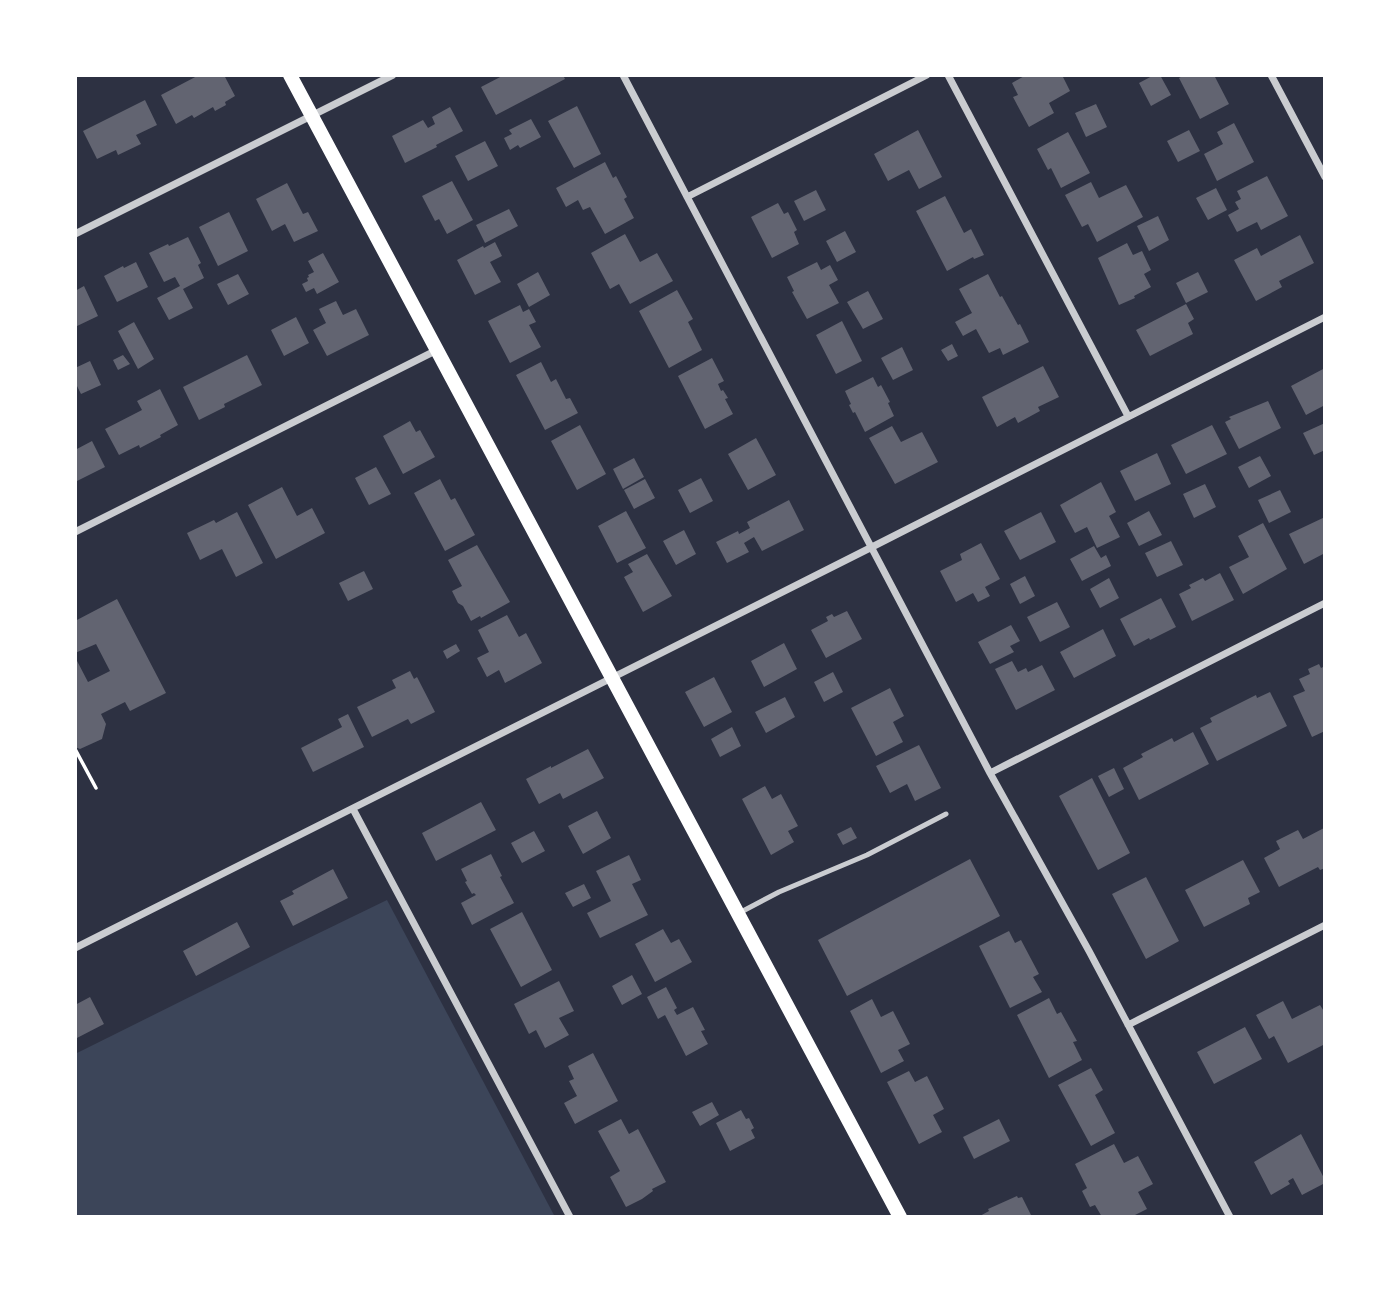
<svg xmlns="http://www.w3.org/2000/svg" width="1400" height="1292" font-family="'Work Sans',sans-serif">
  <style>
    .green { fill: #3c4559 }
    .building { fill: #626471 }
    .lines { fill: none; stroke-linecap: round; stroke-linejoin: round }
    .path { stroke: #fff; stroke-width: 3.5 }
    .service { stroke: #caccd0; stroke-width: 5 }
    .minor { stroke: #caccd0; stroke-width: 7 }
    .secondary { stroke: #fff; stroke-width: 14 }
  </style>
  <rect width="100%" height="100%" fill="#2d3142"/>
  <path class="green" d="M387 900 555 1217H75V1054L286 949Z"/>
  <path class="building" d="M199 75H224L235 96 225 102 226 105 215 111 213 107 194 118 192 115 176 124 161 95Z
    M504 75H563L565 79 496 115 481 87Z
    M1026 75H1062L1070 91 1049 103 1054 113 1029 127 1013 97 1018 95 1012 83Z
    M1154 75H1160L1171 95 1151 106 1139 83Z
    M1184 75H1214L1229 104 1200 119 1179 78Z
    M145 100 157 125 136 135 141 144 118 155 116 150 97 159 83 131Z
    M1096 104 1107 127 1086 137 1075 113Z
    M577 106 601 154 574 168 548 121Z
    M450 107 463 131 436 145 437 147 405 163 392 136 423 120 428 128 435 124 432 117Z
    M531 119 541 137 520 148 518 145 510 150 504 138 512 134 509 130Z
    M1234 123 1254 162 1217 181 1204 154 1223 144 1217 132Z
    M918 130 942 177 919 189 909 170 888 181 874 154Z
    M1189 130 1200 151 1178 162 1167 141Z
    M1068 132 1090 173 1061 188 1051 168 1048 170 1037 149Z
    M485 141 498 166 468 181 455 156Z
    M605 162 613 178 616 176 627 197 624 199 634 218 605 234 590 207 583 210 578 200 566 207 556 188Z
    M1267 176 1288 216 1261 230 1257 222 1237 232 1228 215 1239 209 1235 202 1241 199 1237 191Z
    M452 181 473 220 447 234 439 219 435 221 422 196Z
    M1091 182 1099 198 1126 185 1143 217 1097 242 1088 224 1082 227 1065 195Z
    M287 183 303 214 308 212 318 231 294 242 285 224 272 231 256 199Z
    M1216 188 1227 210 1208 220 1196 198Z
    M816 190 826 210 804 221 794 201Z
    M945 196 964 233 971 229 984 255 974 259 973 257 947 271 916 211Z
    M778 203 784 214 788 212 797 230 794 232 799 244 772 258 751 217Z
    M509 209 518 226 485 243 476 225Z
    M229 212 248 251 218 266 199 227Z
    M1158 216 1169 240 1149 251 1137 226Z
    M845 231 856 252 837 262 826 241Z
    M625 234 640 262 657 253 673 281 630 304 619 284 610 289 591 253Z
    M1300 235 1314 263 1279 281 1282 287 1256 301 1234 260 1257 248 1261 256Z
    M188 237 201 263 198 265 204 278 183 289 193 308 169 320 157 298 180 286 175 277 164 282 149 253 168 244 169 246Z
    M495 242 502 256 490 262 501 282 475 295 457 260 483 246 484 248Z
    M1127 243 1133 255 1142 251 1151 270 1144 274 1151 287 1134 296 1135 298 1119 305 1098 258Z
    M323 253 339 282 317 294 314 288 306 292 302 284 308 281 307 278 309 277 308 275 314 272 308 261Z
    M136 262 148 287 117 302 104 276 123 266 124 268Z
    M817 262 821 270 830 265 838 280 829 285 839 303 807 319 792 292 794 291 787 277Z
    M538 272 550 295 529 307 517 284Z
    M1198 272 1208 292 1186 303 1176 283Z
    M238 274 249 294 228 305 217 284Z
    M988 274 1000 297 1002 296 1018 325 1020 324 1029 342 1003 355 1000 348 989 353 976 329 963 336 955 322 972 313 959 289Z
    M84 286 98 316 75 327V291Z
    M677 290 693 319 688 322 702 350 669 368 639 311Z
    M868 291 883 319 863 329 847 302Z
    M336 301 343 315 356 309 369 335 327 356 313 330 326 323 319 309Z
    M1186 304 1194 319 1188 323 1193 334 1150 356 1136 330Z
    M520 305 523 312 529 309 536 322 529 325 541 347 510 363 488 321Z
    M296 317 309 343 284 356 271 330Z
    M842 321 862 361 836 374 816 335Z
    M134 322 154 359 138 369 118 331Z
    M952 344 958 356 948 361 941 350Z
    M902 347 913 370 893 380 881 358Z
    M123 355 130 364 118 370 113 360Z
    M247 355 262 385 224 404 225 407 199 420 183 387Z
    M712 358 724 381 718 384 721 391 723 390 728 398 725 399 733 414 705 429 678 376Z
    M90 361 101 385 81 394 75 382V368Z
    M541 362 551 382 556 379 566 399 570 398 578 413 545 430 516 375Z
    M1043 366 1059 397 1038 407 1040 411 1018 423 1015 417 997 427 982 397Z
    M1325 368V405L1306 415 1291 386Z
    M873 377 878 387 881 385 890 402 888 403 894 416 865 432 855 412 853 413 849 405 851 404 845 391Z
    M160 389 178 425 160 435 161 437 140 448 139 445 119 455 105 429 142 410 137 401Z
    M1268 401 1281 428 1239 449 1225 422 1231 419 1229 417Z
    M410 421 416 432 420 430 435 457 403 474 383 436Z
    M1325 423V450L1314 455 1303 433Z
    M580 425 606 474 577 490 551 441Z
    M1212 425 1227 454 1186 474 1171 445Z
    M892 426 901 442 922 432 938 462 895 484 869 438Z
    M756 438 776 475 748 490 728 454Z
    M92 441 105 467 75 482V450Z
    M1157 453 1171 484 1135 501 1120 471Z
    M1260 456 1271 476 1249 488 1238 467Z
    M634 458 644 477 623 489 613 469Z
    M376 467 391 494 369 505 355 478Z
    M701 478 713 501 690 513 678 490Z
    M440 479 451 500 455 498 475 535 445 551 414 493Z
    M645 479 655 498 634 509 624 490Z
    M1101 482 1116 512 1109 516 1120 537 1097 548 1087 527 1075 533 1060 505Z
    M1205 484 1216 507 1194 518 1183 494Z
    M282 487 297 516 312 508 325 533 276 559 248 505Z
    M1280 490 1291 512 1269 523 1258 500Z
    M789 500 804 530 762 551 754 537 744 543 749 552 727 563 716 542 738 531 739 534 750 528 747 522Z
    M626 511 646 548 617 563 598 526Z
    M1149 511 1162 535 1139 546 1127 523Z
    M237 512 263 563 236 577 222 549 200 560 187 533 214 520 216 523Z
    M1041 512 1056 542 1020 560 1004 531Z
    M1325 517V553L1304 564 1289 534Z
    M1263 523 1287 569 1243 594 1229 567 1249 557 1238 536Z
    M684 530 696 554 676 565 663 541Z
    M1171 541 1183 565 1157 577 1145 553Z
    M981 543 1000 579 985 587 990 596 978 602 973 593 956 602 940 571 962 560 960 554Z
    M477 545 510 602 481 618 480 616 471 621 463 606 458 603 452 591 462 586 448 560Z
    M1094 546 1101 558 1106 555 1111 566 1082 581 1070 559Z
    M647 554 672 596 643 612 624 577 633 572 628 564Z
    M364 571 373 589 348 601 339 583Z
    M1220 573 1234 600 1192 621 1179 594 1191 588 1189 585 1203 578 1205 581Z
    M1025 576 1035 596 1020 604 1010 584Z
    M1109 578 1119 598 1100 608 1090 589Z
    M1161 598 1176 627 1150 640 1149 638 1134 646 1120 619Z
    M117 599 166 693 130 711 125 702 101 714 106 724 102 739 80 749 75 747V657L88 682 110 671 96 644 75 653V621Z
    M1057 602 1070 627 1040 642 1027 617Z
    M847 611 862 639 826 658 811 630 828 621 826 617 832 614 834 617Z
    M507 615 519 637 526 633 542 663 505 683 499 670 487 677 477 658 489 652 478 630Z
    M1011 625 1020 641 1010 646 1014 652 990 664 978 642Z
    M1103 629 1116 656 1074 678 1060 652Z
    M784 643 797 669 764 687 751 661Z
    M456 644 460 651 447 659 443 651Z
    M1012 661 1018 672 1026 668 1028 672 1042 665 1055 690 1016 710 995 669Z
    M1319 664 1321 668 1325 666V731L1312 737 1293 696 1305 691 1299 679 1310 674 1308 669Z
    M410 671 414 679 417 677 435 712 411 724 408 719 372 737 357 707 396 688 392 680Z
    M833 672 843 692 824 702 814 682Z
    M714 677 732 712 704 727 685 692Z
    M890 688 904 716 893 722 903 742 876 756 851 708Z
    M1270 692 1287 726 1217 761 1200 728 1212 722 1210 718 1256 695 1257 698Z
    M785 697 795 717 766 733 755 712Z
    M348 714 364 747 313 772 301 748 342 727 338 719Z
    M732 727 741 746 720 757 711 739Z
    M1193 732 1209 764 1139 800 1123 768 1143 757 1141 754 1172 738 1174 742Z
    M919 745 941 788 915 801 907 784 890 793 876 766Z
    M588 749 604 778 563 799 560 793 539 804 526 779 551 766V768Z
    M1114 768 1124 789 1109 797 1098 776Z
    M1092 778 1130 853 1098 870 1059 796Z
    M765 786 772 799 781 794 798 826 788 831 794 842 771 855 742 799Z
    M481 802 496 830 436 861 422 833Z
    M597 811 611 838 583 854 568 826Z
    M851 827 857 838 843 845 837 834Z
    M1324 828 1325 868 1320 870 1318 867 1279 887 1264 858 1280 849 1276 841 1298 830 1303 839Z
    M534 831 545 851 522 863 511 843Z
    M491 854 502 876 500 877 514 903 472 925 461 903 476 895 474 893 472 894 465 882 467 881 461 869Z
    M629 855 641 880 632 884 648 915 600 938 587 913 611 901 596 871Z
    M970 859 1000 916 847 996 818 940Z
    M1243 860 1260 892 1248 898 1250 904 1204 927 1185 890Z
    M333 869 348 898 293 926 280 901 294 894 292 891Z
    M1146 877 1179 941 1146 959 1112 894Z
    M584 884 591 898 573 907 565 893Z
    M522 912 552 970 521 987 490 929Z
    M237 922 250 947 196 976 183 951Z
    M663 929 671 943 679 939 692 962 655 982 635 944Z
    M1009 931 1015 943 1021 940 1039 974 1033 977 1042 992 1010 1008 979 946Z
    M632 975 642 994 622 1005 612 986Z
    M559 981 574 1011 559 1018 569 1035 545 1048 536 1030 529 1034 514 1004Z
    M666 987 677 1008 674 1010 677 1015 693 1007 705 1030 701 1031 708 1044 686 1056 665 1015 658 1019 647 997Z
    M90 997 104 1024 75 1039V1005Z
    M1049 998 1057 1014 1061 1012 1077 1041 1073 1042 1082 1060 1049 1078 1017 1015Z
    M872 999 881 1017 893 1011 910 1044 898 1050 904 1061 881 1073 850 1011Z
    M1283 1001 1292 1019 1320 1005 1325 1013V1044L1288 1063 1274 1036 1269 1039 1256 1015Z
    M1245 1027 1262 1059 1214 1084 1197 1052Z
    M593 1053 618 1101 575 1124 564 1103 577 1096 569 1081 574 1079 568 1066Z
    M1091 1068 1103 1090 1095 1095 1115 1133 1091 1146 1058 1085Z
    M909 1071 915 1082 927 1076 944 1109 933 1115 942 1132 919 1144 887 1082Z
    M712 1102 719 1115 700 1126 692 1112Z
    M741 1110 746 1119 749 1118 754 1128 751 1130 755 1138 730 1151 716 1123Z
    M621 1119 629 1134 638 1129 666 1182 652 1189 653 1191 642 1199 626 1207 610 1177 620 1171 598 1131Z
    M999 1119 1010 1141 974 1159 963 1137Z
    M1301 1134 1325 1180V1183L1302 1195 1293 1178 1288 1181 1290 1184 1271 1195 1254 1162Z
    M1114 1144 1124 1163 1138 1156 1153 1184 1138 1192 1147 1209 1131 1217H1102L1095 1205 1090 1207 1082 1191 1087 1188 1075 1164Z
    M1017 1196 1018 1198 1022 1197 1032 1217H978L989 1211 988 1209Z"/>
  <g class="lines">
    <path class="path" d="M75 749 96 788"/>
    <path class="service" d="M741 912 779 892 867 855 946 814"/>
    <path class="minor" d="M623 75 990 773 1089 951 1230 1217
      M948 75 1128 416
      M1271 75 1325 177
      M687 197 927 75
      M75 234 393 75
      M75 532 437 350
      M990 773 1325 603
      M353 809 570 1217
      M75 948 872 547 1325 317
      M1128 1025 1325 925"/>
    <path class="secondary" d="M290 75 900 1217"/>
  </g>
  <rect width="1400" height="1292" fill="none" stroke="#ffffff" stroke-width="154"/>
</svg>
